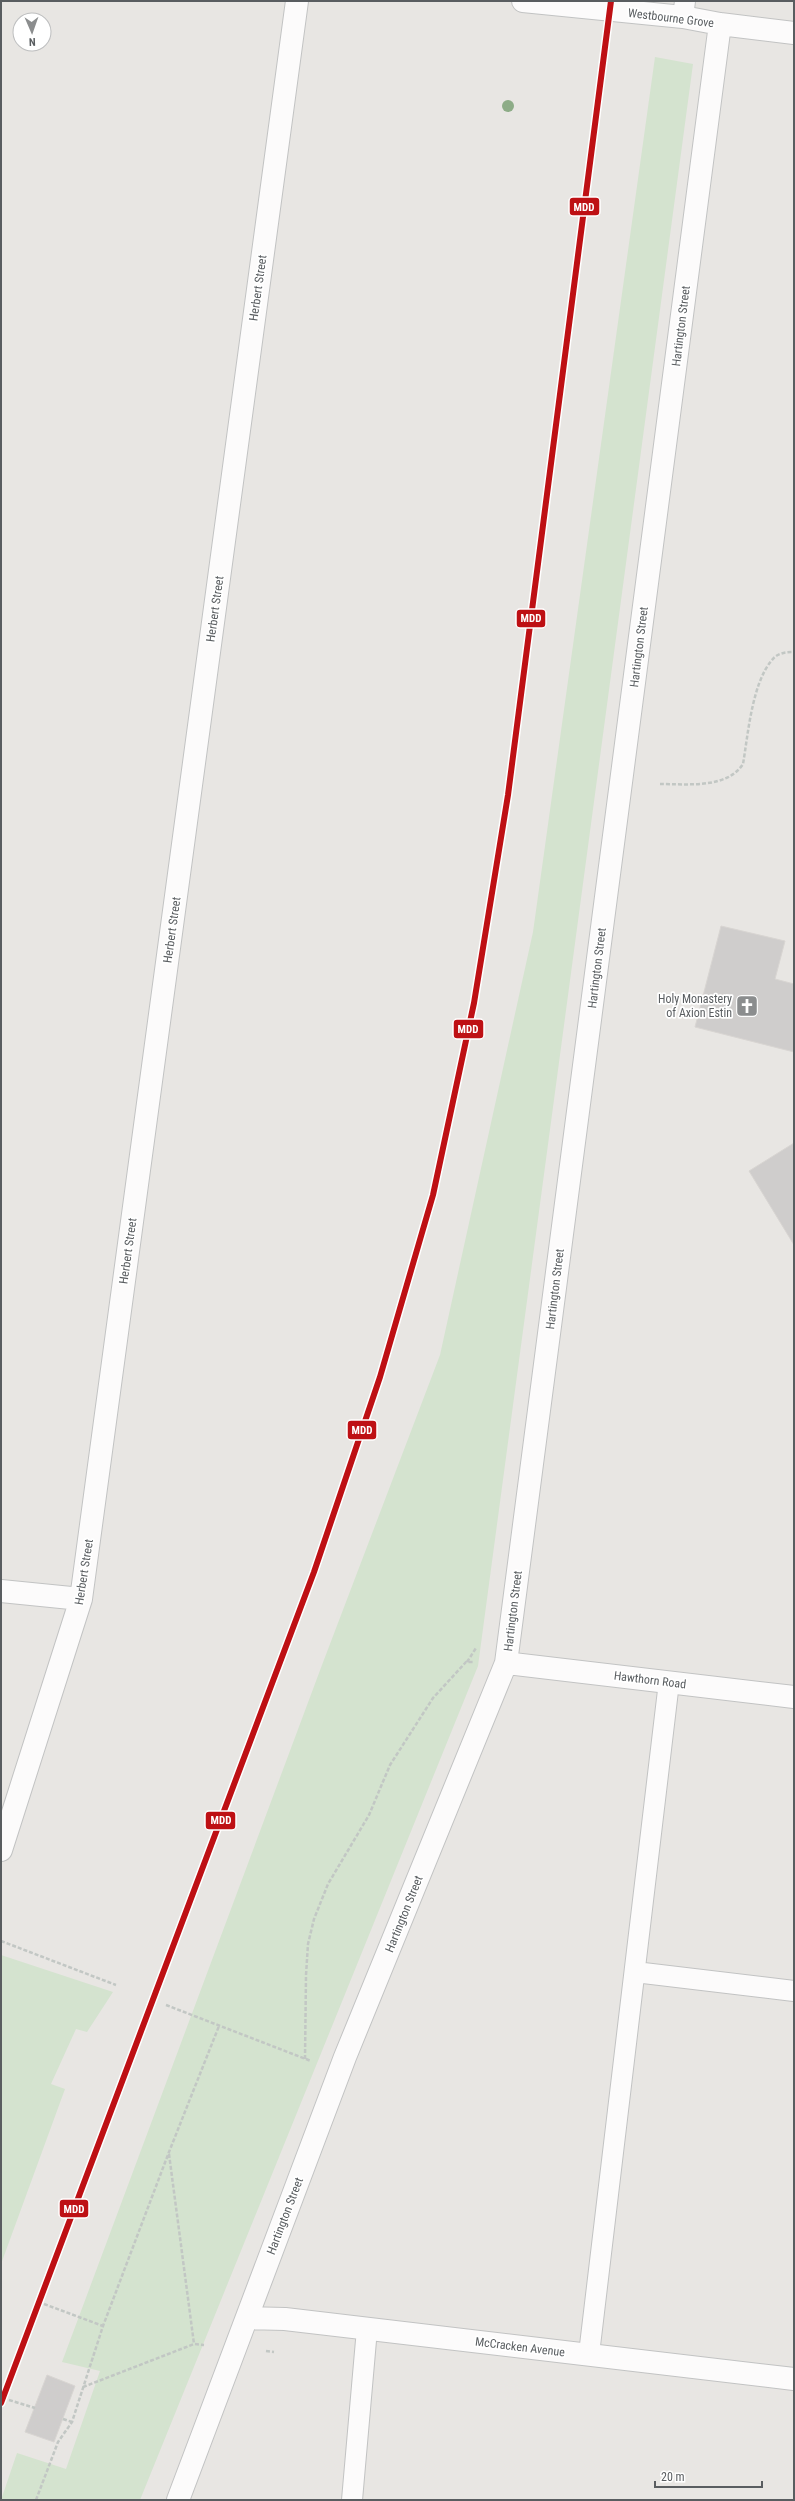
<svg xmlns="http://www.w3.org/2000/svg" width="795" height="2501" font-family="'Roboto Condensed',sans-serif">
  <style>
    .green { fill: #d4e3cf }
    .building { fill: #cfcdcc; stroke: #d8d5d2 }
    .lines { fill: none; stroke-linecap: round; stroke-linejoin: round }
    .lane-casing { stroke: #c2c3c3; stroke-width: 22 }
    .street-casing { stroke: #c2c3c3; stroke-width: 24 }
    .path { stroke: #c2c7c4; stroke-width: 2.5; stroke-dasharray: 4 2; stroke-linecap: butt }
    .lane { stroke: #fcfbfb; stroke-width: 20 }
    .street { stroke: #fcfbfb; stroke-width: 22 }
    .rail-1-casing { stroke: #fff; stroke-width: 9 }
    .rail-1 { stroke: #be1014; stroke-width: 6 }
    .tree { fill: #8dac87 }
    .labels { text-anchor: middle; stroke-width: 3.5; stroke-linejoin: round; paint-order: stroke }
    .street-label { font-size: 12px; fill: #595d60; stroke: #fff }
    .poi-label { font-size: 12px; fill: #595d60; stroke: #fff; text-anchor: end }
    .line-badge { stroke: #fff; stroke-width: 1.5 }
    .badge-label { font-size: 11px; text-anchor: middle; font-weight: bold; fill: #fff }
  </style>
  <rect width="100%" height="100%" fill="#e8e6e3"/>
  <path class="green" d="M655 57 693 64 478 1666 140 2500H1L17 2453 66 2469 100 2371 62 2362 322 1665 440 1355 533 932Z
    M1 1955 113 1992 87 2032 76 2029 51 2084 65 2089 1 2264Z"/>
  <path class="building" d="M721 926 785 941 775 979 794 984V1052L695 1027Z
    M794 1143V1245L749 1171Z
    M47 2375 75 2386 54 2442 25 2432Z"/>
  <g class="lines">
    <g class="lane-casing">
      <path id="lane" d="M683 17 685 1
        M635 1972 794 1991
        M589 2354 669 1682
        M352 2500 367 2329"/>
    </g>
    <g class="street-casing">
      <path id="street" d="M523 1 683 17 720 24 794 33
        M1 1591 81 1599
        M506 1663 794 1697
        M1 1850 81 1599 297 1
        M247 2318 285 2319 794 2379
        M178 2500 345 2057 506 1663 720 24"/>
    </g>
    <path class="path" d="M660 784C687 784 727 789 743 764 748 735 752 683 772 660 777 653 786 652 794 652
      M467 1662 476 1648
      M1 1941 116 1985
      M166 2005 311 2061
      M305 2059 306 1975 308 1944 314 1919 328 1884 369 1815 390 1765 433 1698 466 1662H474
      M169 2154 194 2344
      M44 2304 103 2326
      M266 2351 274 2352
      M83 2387 194 2344 204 2345
      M9 2400 35 2408
      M63 2419 72 2422
      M36 2500 58 2442 72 2422 103 2326 169 2152 219 2026"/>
    <use href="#lane" class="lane"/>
    <use href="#street" class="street"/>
    <g class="rail-1-casing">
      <path id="rail-1" d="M1 2403 314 1572 380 1377 433 1195 474 1003 508 795 611 1"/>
    </g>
    <use href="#rail-1" class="rail-1"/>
  </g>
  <circle class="tree" cx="508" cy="106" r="6"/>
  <defs>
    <g id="church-square" transform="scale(1.15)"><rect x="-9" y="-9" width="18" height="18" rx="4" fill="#8b8d8e" stroke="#fff"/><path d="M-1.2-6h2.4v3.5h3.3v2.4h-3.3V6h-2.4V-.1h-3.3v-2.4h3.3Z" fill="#fff"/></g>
  </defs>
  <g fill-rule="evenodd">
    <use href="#church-square" x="747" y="1006"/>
  </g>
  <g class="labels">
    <g class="street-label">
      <text transform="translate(671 18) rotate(7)" y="4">Westbourne Grove</text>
      <text transform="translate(258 288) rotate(-82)" y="4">Herbert Street</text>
      <text transform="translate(681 326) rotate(-83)" y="4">Hartington Street</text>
      <text transform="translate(215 609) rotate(-82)" y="4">Herbert Street</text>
      <text transform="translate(639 647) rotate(-83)" y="4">Hartington Street</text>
      <text transform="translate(172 930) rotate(-82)" y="4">Herbert Street</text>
      <text transform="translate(597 968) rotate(-83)" y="4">Hartington Street</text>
      <text transform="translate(128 1251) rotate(-82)" y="4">Herbert Street</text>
      <text transform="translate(555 1289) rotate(-83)" y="4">Hartington Street</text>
      <text transform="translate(84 1572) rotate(-81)" y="4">Herbert Street</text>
      <text transform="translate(513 1611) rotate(-83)" y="4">Hartington Street</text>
      <text transform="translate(650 1680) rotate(7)" y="4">Hawthorn Road</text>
      <text transform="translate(404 1914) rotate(-68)" y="4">Hartington Street</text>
      <text transform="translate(285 2216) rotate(-69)" y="4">Hartington Street</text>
      <text transform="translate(520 2347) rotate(7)" y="4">McCracken Avenue</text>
    </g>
    <g class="poi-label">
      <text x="732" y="1003">Holy Monastery<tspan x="732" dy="14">of Axion Estin</tspan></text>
    </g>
  </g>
  <g class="line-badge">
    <rect x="569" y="197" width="31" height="19" rx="4" fill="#be1014"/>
    <rect x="516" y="609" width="30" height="19" rx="4" fill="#be1014"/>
    <rect x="453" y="1019" width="31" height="20" rx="4" fill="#be1014"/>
    <rect x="347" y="1420" width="30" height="20" rx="4" fill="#be1014"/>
    <rect x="205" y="1811" width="31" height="19" rx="4" fill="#be1014"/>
    <rect x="59" y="2199" width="30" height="19" rx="4" fill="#be1014"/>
  </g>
  <g class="badge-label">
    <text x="584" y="211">MDD</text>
    <text x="531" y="622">MDD</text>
    <text x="468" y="1033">MDD</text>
    <text x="362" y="1434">MDD</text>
    <text x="221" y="1824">MDD</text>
    <text x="74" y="2213">MDD</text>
  </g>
  <rect width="795" height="2501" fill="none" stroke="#595d60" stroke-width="4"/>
  <g transform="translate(32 32) rotate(178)"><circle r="19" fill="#ffffff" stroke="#bdbebf"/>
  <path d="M0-3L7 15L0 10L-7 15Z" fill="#8b8d8e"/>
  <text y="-6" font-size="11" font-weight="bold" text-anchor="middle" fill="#595d60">N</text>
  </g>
  <path d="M655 2481v6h107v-6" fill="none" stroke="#595d60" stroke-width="2"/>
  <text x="661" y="2481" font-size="12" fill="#595d60" stroke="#ffffff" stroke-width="3" paint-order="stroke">20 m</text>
</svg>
